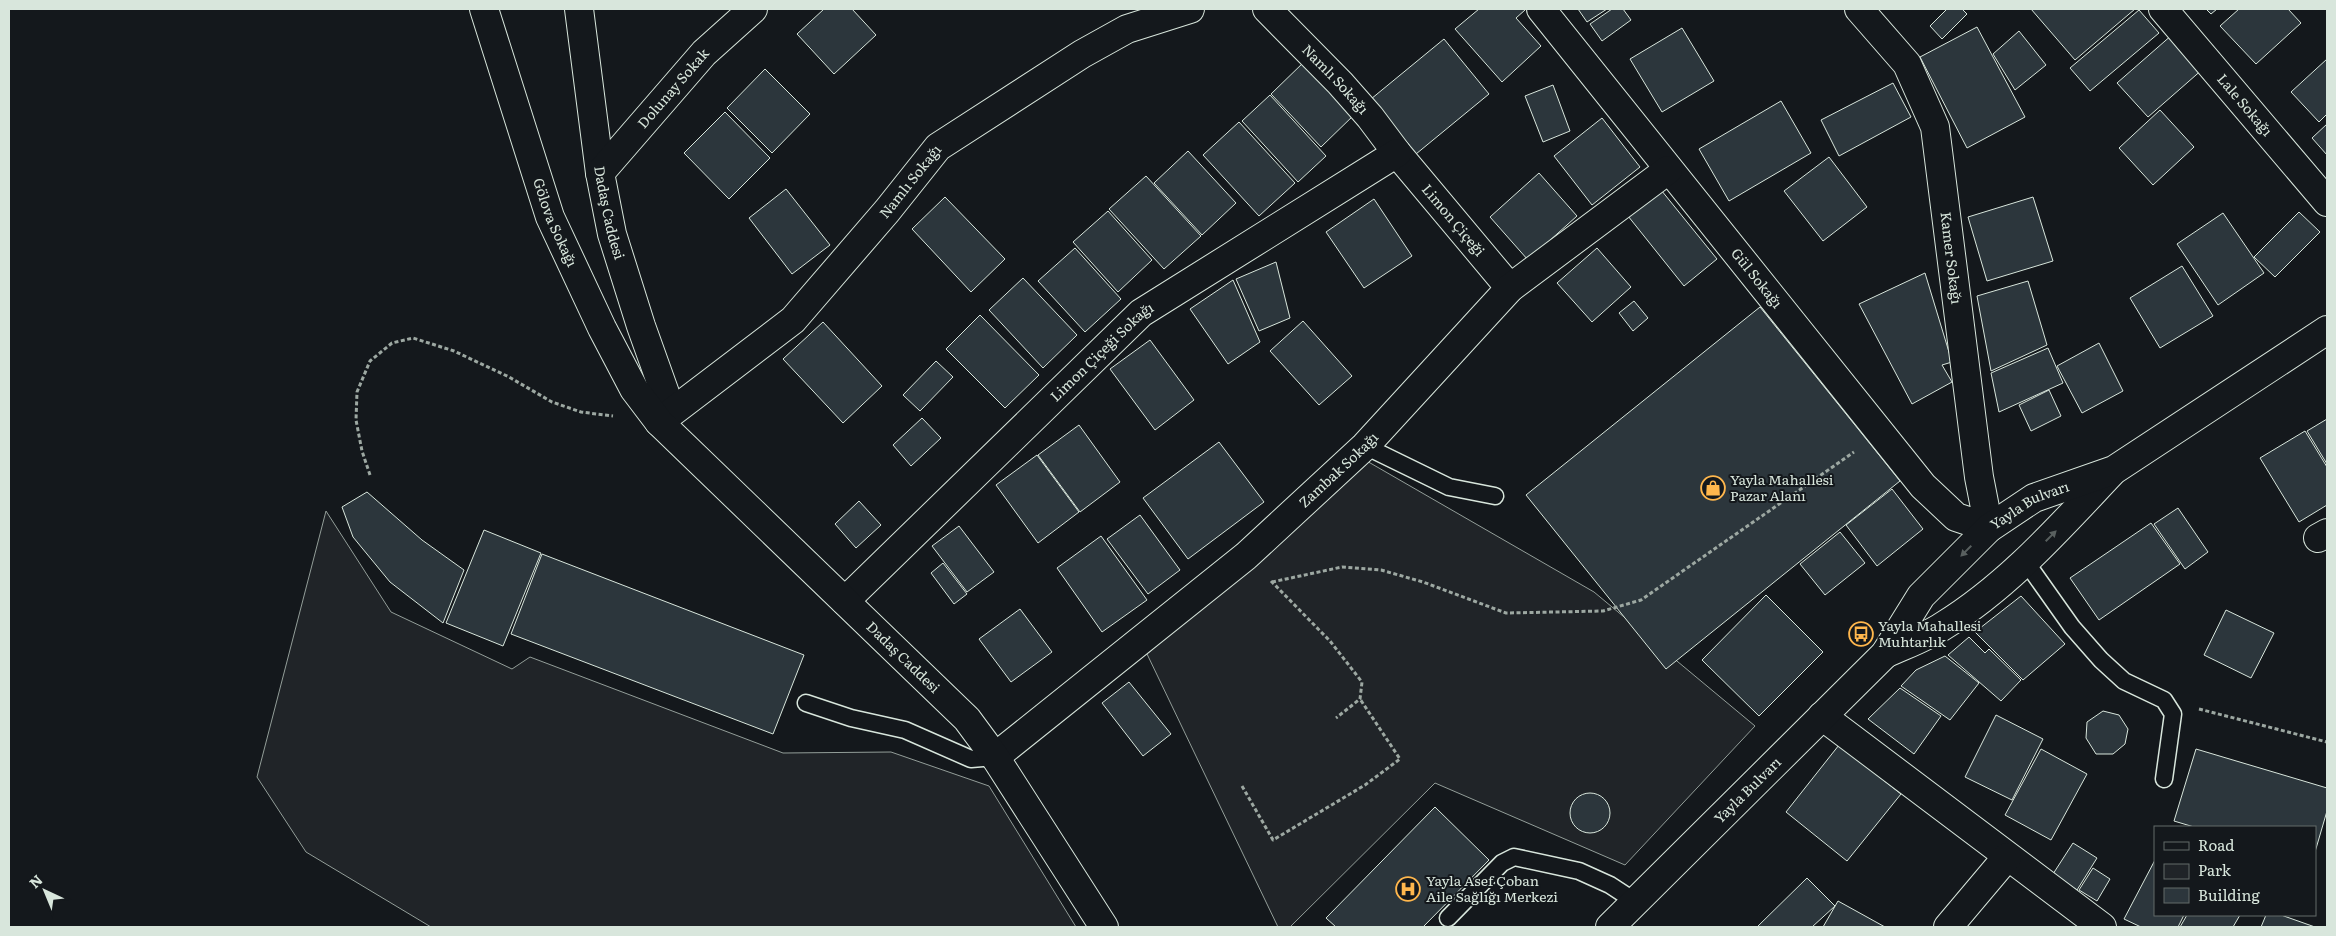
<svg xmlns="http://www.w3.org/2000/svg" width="2336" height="936" font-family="Literata,serif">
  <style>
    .green { fill: #202428; stroke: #939e99 }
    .building { fill: #2c363c; stroke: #d8e6dc }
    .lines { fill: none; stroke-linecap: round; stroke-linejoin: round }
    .lane-casing { stroke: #d8e6dc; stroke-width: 19 }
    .street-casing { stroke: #d8e6dc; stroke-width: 30 }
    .secondary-casing { stroke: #d8e6dc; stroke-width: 30 }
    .path { stroke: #9da8a2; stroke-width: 3; stroke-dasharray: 4 2.5; stroke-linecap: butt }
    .lane { stroke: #14181c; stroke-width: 16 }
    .street { stroke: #14181c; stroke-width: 28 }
    .secondary { stroke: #14181c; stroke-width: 28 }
    .oneway { fill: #59605f }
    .labels { text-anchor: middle; stroke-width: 4; stroke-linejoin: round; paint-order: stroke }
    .street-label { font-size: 14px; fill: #d8e6dc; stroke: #14181c }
    .poi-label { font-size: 14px; fill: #d8e6dc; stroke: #14181c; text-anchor: start }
  </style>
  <rect width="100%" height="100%" fill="#14181c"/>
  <path class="green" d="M1365 460 1594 592 1755 726 1625 865 1435 783 1290 927H1278L1147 654Z
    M326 511 391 612 512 669 530 657 783 753 891 752 989 786 1076 927H431L306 852 257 777Z"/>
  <path class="building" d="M824 9H852L876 35 834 74 797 34Z
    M1479 9H1524L1525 10 1516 18 1541 46 1502 82 1455 29Z
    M1578 9H1607L1587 22Z
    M1612 9H1623L1631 20 1602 41 1590 24Z
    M1947 9H1962L1967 14 1942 39 1930 26Z
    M2031 9H2135L2075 60Z
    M2206 9H2217L2211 14Z
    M2239 9H2288L2301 23 2256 64 2220 26Z
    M2139 10 2159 33 2090 91 2070 68Z
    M1977 27 2025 117 1967 148 1920 57Z
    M1682 28 1714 81 1662 112 1630 59Z
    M2019 31 2046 65 2015 90 1993 54Z
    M2173 34 2204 68 2148 117 2117 83Z
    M1444 39 1489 94 1416 154 1371 99Z
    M2327 59V114L2319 122 2291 92Z
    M1306 60 1356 113 1321 147 1271 94Z
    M765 69 810 114 772 153 727 108Z
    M1893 83 1911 117 1839 156 1821 120Z
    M1553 85 1570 131 1543 142 1525 96Z
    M1270 95 1326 156 1298 182 1242 121Z
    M1781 101 1811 153 1729 201 1699 149Z
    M2160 110 2194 147 2153 185 2119 148Z
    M725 112 770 158 729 199 684 153Z
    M1602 118 1640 167 1592 205 1554 156Z
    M1239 122 1295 183 1259 216 1203 155Z
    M2327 124V155L2312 138Z
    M1188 151 1236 203 1202 235 1154 183Z
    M1829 157 1867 207 1823 241 1784 191Z
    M1539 173 1577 216 1528 260 1490 217Z
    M1146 176 1201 236 1164 269 1109 209Z
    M1657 185 1717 259 1684 286 1624 211Z
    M786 189 830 245 792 274 749 218Z
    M945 197 1005 259 971 292 912 229Z
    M2033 197 2053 261 1987 281 1968 217Z
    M1374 199 1412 256 1364 288 1326 232Z
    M1108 211 1152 260 1118 292 1073 242Z
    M2299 212 2320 232 2275 277 2254 257Z
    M2223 213 2264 273 2218 305 2177 244Z
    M1075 248 1121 299 1085 332 1038 281Z
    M1597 248 1631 287 1592 322 1557 283Z
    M1276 262 1290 318 1259 331 1236 279Z
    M2182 266 2213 316 2160 348 2130 298Z
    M1925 273 1952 362 1942 365 1952 382 1912 404 1859 304Z
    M1023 278 1077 335 1043 368 989 310Z
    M1233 280 1260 342 1228 364 1190 309Z
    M2028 281 2047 345 1991 371 1977 296Z
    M1634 301 1648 318 1633 331 1619 313Z
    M1760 307 1900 481 1666 669 1526 495Z
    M980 315 1039 375 1005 408 946 349Z
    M1303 321 1352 376 1319 405 1270 351Z
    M823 322 882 386 843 423 783 359Z
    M1150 340 1194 400 1155 430 1110 369Z
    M2099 343 2123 391 2082 413 2057 366Z
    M2048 348 2063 383 1999 412 1991 373Z
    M936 361 953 377 920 411 903 395Z
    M2049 390 2061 416 2031 431 2019 405Z
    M922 418 941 438 911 466 893 445Z
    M2327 419V464L2307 431Z
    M1079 425 1120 482 1080 512 1038 455Z
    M2305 431 2327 467V505L2299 522 2260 458Z
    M1219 442 1264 502 1188 559 1143 498Z
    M1037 455 1079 512 1038 543 996 485Z
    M1892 489 1923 529 1877 566 1846 525Z
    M367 492 422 540 464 570 443 623 390 582 353 537 342 507Z
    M859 501 881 525 856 548 835 524Z
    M2178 508 2208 552 2185 569 2154 524Z
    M1140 515 1180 570 1148 594 1107 539Z
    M2151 523 2180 564 2099 620 2070 578Z
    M959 526 994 572 967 592 932 546Z
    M484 530 541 553 503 646 446 623Z
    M1840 532 1865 563 1825 595 1800 564Z
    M1101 536 1147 600 1102 632 1057 568Z
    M542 554 804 655 773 734 511 634Z
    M943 563 967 594 954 604 931 573Z
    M1766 595 1823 652 1759 716 1702 660Z
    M2021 596 2065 644 2023 680 1975 632Z
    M1020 609 1052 652 1011 682 979 639Z
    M2226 610 2274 633 2251 678 2204 655Z
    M1969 637 1985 653 1989 649 2021 680 2001 701 1948 655Z
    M1945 656 1979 683 1950 720 1901 686 1916 670Z
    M1129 682 1171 734 1143 756 1102 703Z
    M1900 688 1941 716 1914 754 1868 719Z
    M2103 711 2119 715 2128 729 2125 744 2113 754H2096L2086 738 2087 722Z
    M1996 715 2043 739 2012 800 1965 777Z
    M1839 745 1901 794 1847 861 1786 812Z
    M2041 749 2087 774 2051 840 2005 815Z
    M2196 749 2327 788V811L2315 852V827H2194L2174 821Z
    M1570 813a20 20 0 1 1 40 0a20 20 0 1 1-40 0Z
    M1435 807 1489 860 1423 927H1336L1326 918Z
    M2073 843 2097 858 2077 890 2053 874Z
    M2155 860V915H2184L2178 927H2141L2124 919Z
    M2093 868 2110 879 2097 901 2079 890Z
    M1807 878 1835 906 1812 927H1757Z
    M1838 901 1885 927H1823Z
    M2187 915H2240L2233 927H2180Z
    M2266 915H2281L2315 927H2261Z"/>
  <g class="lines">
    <g class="lane-casing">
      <path id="lane" d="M1365 446 1449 487 1495 496
        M2026 562 2072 627 2101 660 2124 681 2164 700 2173 714 2164 779
        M806 703 851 718 905 730 971 759 995 757
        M1448 918 1502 863 1514 857 1579 871 1610 885 1636 902"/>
    </g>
    <g class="street-casing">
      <g id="street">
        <path id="s1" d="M579 9 600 173 612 234 641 326 671 410"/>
        <path id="s2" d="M1267 9 1340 83 1370 117 1397 153 1510 288"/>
        <path id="s3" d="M1541 9 1923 486 1956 517 1989 528 1979 477 1935 127 1907 64 1859 9"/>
        <path id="s4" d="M2163 9 2327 202"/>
        <path id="s5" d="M600 173 704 53 753 9"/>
        <path id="s6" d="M659 422 793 320 887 211 938 147 1082 54 1127 29 1190 9"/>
        <path d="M2318 538 2327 533"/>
        <path id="s7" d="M845 601 1141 313 1397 153"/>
        <path d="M1822 716 2102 927"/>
        <path id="s8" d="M995 757 1246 556 1365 446 1510 288 1668 170"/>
        <path d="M1948 927 2007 857"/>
      </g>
    </g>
    <g class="secondary-casing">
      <g id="secondary">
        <path id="s9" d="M484 9 550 217 602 328 634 389 659 422 967 719 995 757 1104 927"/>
        <path d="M1885 654C1904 645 1925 638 1943 626 2008 586 2059 528 2111 473"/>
        <path id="s10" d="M1610 927 1885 654 1921 596 1989 528 2034 498 2114 470 2327 330"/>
      </g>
    </g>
    <path class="path" d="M370 475 362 451 356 420 357 392 370 361 392 343 413 338 454 351 509 377 552 402 581 412 613 416
      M1271 581 1330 641 1362 682 1360 699 1336 718
      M1272 582 1342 567 1381 570 1423 582 1506 613 1603 611 1641 600 1854 452
      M2199 709 2327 742
      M1242 786 1273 840 1365 785 1400 759 1360 699"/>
    <use href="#lane" class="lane"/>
    <use href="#street" class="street"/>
    <use href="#secondary" class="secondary"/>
  </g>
  <defs><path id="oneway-solid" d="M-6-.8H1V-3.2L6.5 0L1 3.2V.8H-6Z" transform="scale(1.25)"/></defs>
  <g class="oneway">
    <use href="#oneway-solid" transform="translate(2051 536) rotate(-45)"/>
    <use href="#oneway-solid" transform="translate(1966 551) rotate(135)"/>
  </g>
  <defs>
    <g id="shop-ring" transform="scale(1.25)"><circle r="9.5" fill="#14181c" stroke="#ffb74d" stroke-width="1.5"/><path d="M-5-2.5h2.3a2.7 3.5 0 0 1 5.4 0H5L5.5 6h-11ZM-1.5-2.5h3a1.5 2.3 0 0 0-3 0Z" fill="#ffb74d"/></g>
    <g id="bus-ring" transform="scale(1.25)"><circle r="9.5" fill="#14181c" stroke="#ffb74d" stroke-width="1.5"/><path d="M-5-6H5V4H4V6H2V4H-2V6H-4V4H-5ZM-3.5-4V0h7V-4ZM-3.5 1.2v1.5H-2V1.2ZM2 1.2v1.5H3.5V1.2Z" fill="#ffb74d"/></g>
    <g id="hospital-ring" transform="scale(1.25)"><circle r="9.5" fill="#14181c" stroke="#ffb74d" stroke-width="1.5"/><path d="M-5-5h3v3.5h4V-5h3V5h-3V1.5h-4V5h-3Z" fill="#ffb74d"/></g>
  </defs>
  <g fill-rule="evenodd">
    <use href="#shop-ring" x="1713" y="488"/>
    <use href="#bus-ring" x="1861" y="634"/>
    <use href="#hospital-ring" x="1408" y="889"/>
  </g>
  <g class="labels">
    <g class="street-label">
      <text dy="5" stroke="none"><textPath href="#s2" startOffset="98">Namlı Sokağı</textPath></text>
      <text dy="5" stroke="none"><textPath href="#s5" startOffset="112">Dolunay Sokak</textPath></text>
      <text dy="5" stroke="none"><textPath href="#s4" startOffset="126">Lale Sokağı</textPath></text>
      <text dy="5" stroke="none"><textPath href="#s6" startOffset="350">Namlı Sokağı</textPath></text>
      <text dy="5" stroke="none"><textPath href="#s1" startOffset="206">Dadaş Caddesi</textPath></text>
      <text dy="5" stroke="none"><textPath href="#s2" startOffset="282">Limon Çiçeği</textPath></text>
      <text dy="5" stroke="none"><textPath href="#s9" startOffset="225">Gölova Sokağı</textPath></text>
      <text transform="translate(1951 258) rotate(83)" y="5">Kamer Sokağı</text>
      <text dy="5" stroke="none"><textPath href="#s3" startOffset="345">Gül Sokağı</textPath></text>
      <text dy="5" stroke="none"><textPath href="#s7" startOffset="358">Limon Çiçeği Sokağı</textPath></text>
      <text dy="5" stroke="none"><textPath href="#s8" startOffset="448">Zambak Sokağı</textPath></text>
      <text dy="5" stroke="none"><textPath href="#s10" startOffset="599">Yayla Bulvarı</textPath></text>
      <text dy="5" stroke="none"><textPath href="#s9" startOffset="790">Dadaş Caddesi</textPath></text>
      <text dy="5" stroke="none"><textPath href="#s10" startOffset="194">Yayla Bulvarı</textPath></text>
    </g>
    <g class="poi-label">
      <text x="1730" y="485">Yayla Mahallesi<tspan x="1730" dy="16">Pazar Alanı</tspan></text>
      <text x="1878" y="631">Yayla Mahallesi<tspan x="1878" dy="16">Muhtarlık</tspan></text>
      <text x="1426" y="886">Yayla Asef Çoban<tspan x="1426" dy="16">Aile Sağlığı Merkezi</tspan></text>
    </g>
  </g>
  <rect width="2336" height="936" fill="none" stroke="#d8e6dc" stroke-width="20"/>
  <rect x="2154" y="826" width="162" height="90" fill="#14181c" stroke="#626a69"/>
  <rect x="2164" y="842" width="25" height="8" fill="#14181c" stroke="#626a69"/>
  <text x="2198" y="851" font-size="15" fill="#d8e6dc">Road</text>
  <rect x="2164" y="864" width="25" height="15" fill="#202428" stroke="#626a69"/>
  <text x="2198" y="876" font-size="15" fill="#d8e6dc">Park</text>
  <rect x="2164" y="888" width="25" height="15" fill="#2c363c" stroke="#626a69"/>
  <text x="2198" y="901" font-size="15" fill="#d8e6dc">Building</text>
  <g transform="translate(45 891) rotate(316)" stroke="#14181c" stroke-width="4" paint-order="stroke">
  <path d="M0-4L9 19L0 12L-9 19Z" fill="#d8e6dc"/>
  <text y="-8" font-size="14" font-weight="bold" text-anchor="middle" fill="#d8e6dc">N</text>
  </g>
</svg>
